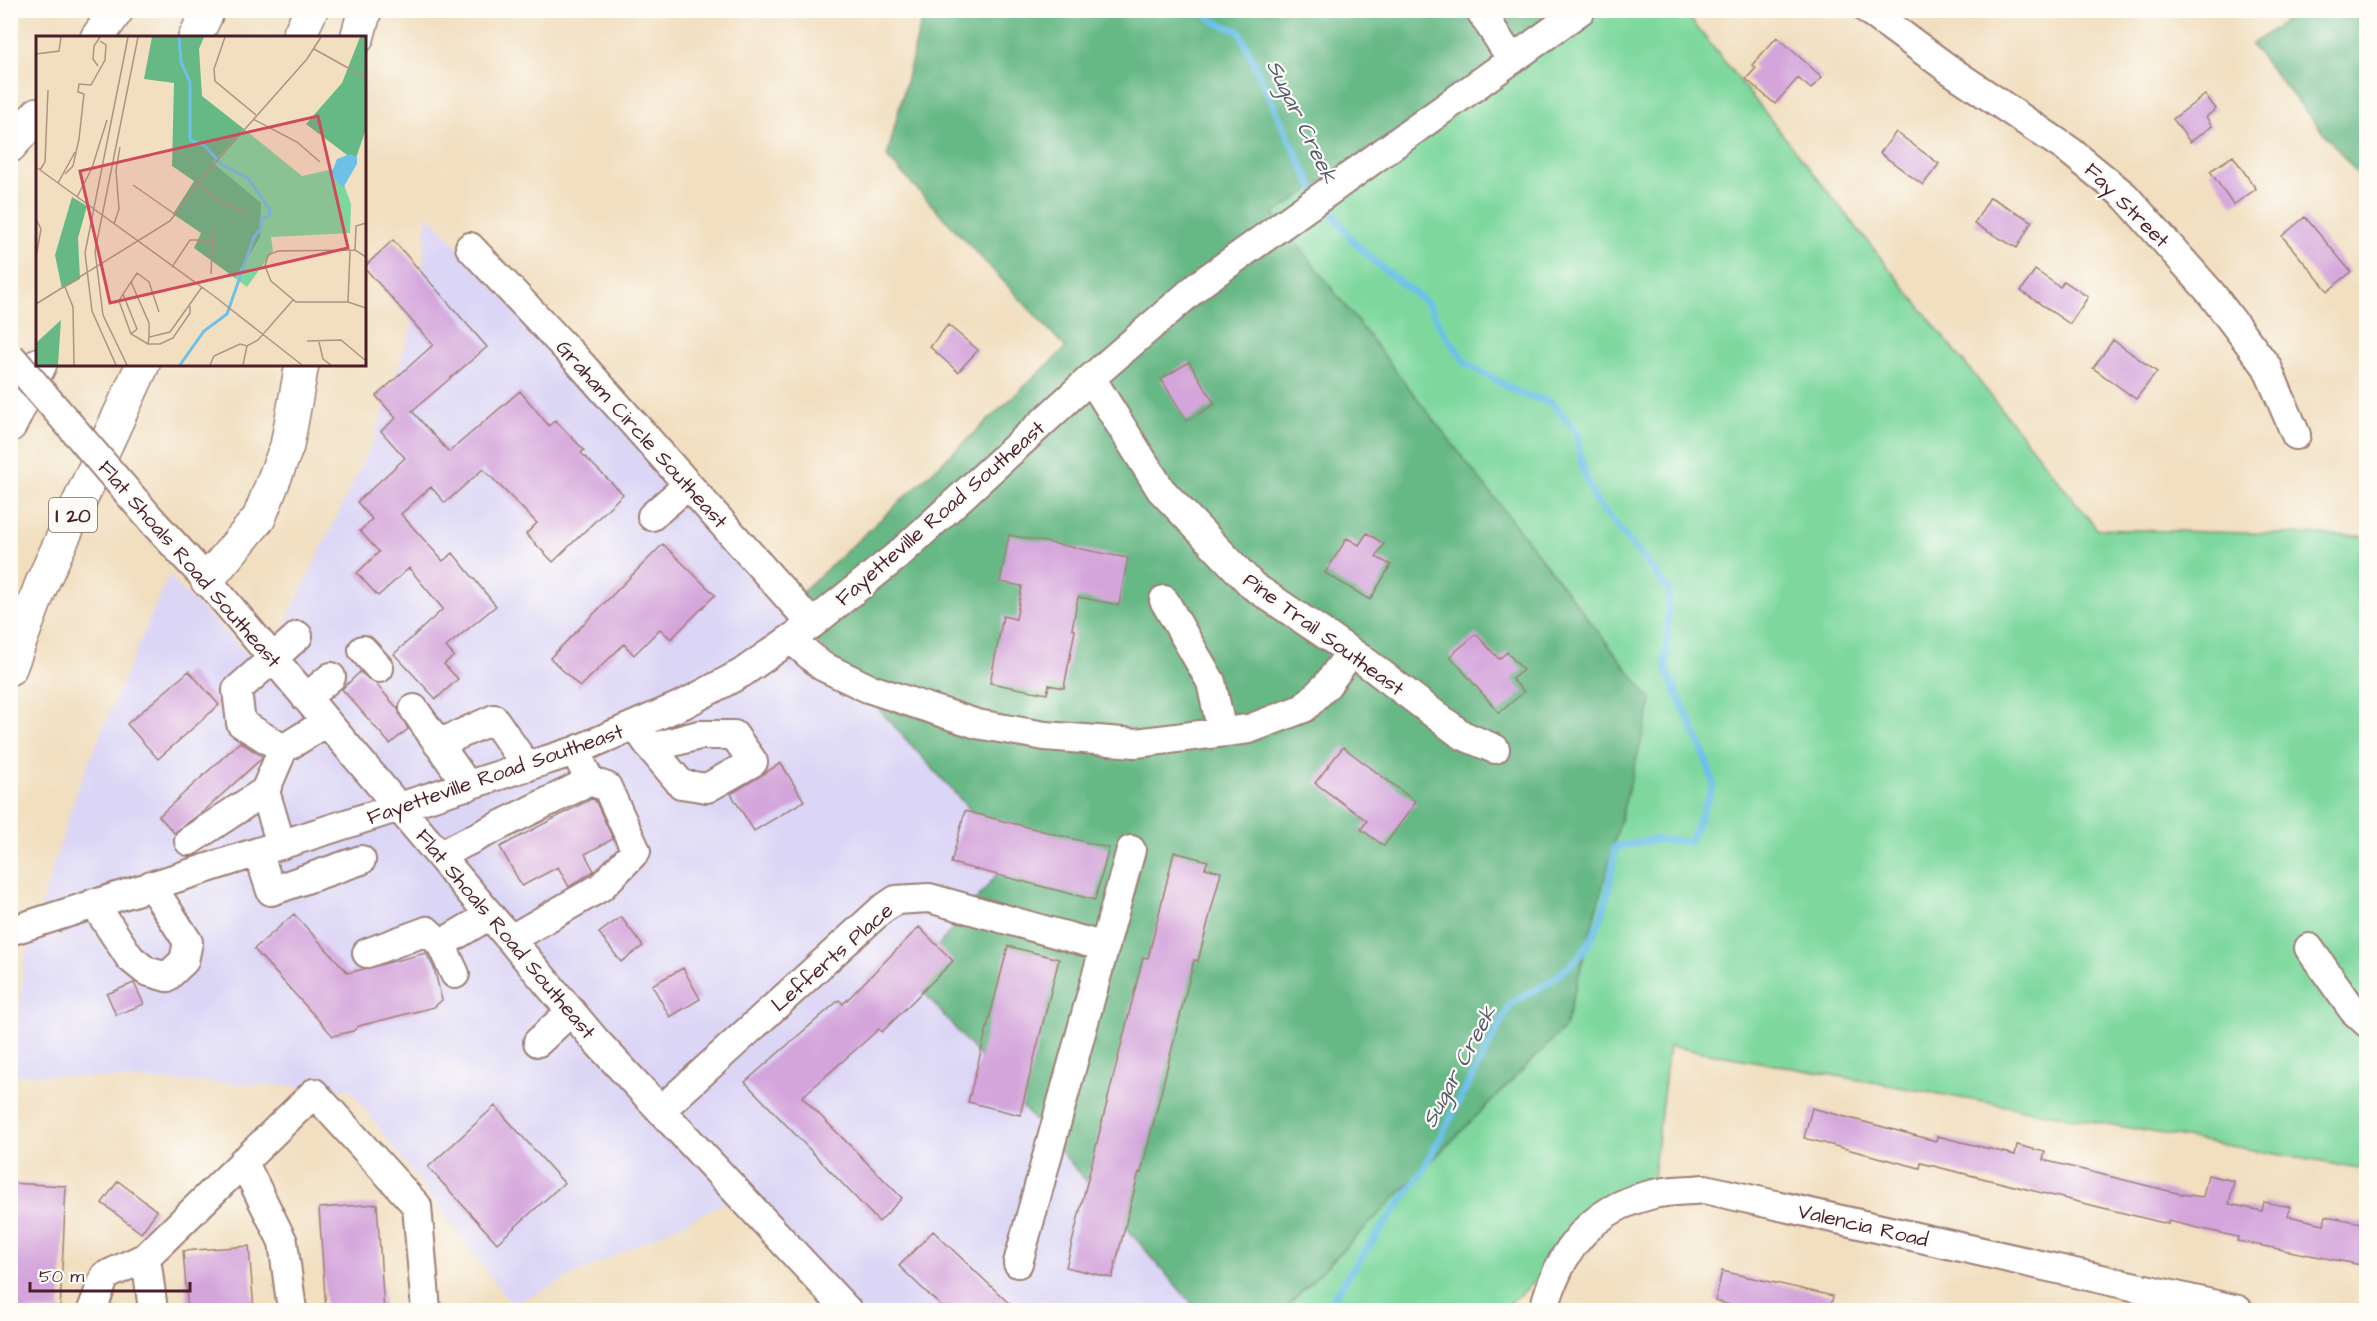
<svg xmlns="http://www.w3.org/2000/svg" width="2377" height="1321" font-family="'Architects Daughter',sans-serif">
  <style>
    .built { fill: #dcd6f6 }
    .green { fill: #7ed89e; stroke: #647c64; stroke-width: 1.5 }
    .forest { fill: #66b885; stroke: #586c58; stroke-width: 1.5 }
    .lines { fill: none; stroke-linecap: round; stroke-linejoin: round }
    .stream { stroke: #6dc1e9; stroke-width: 7 }
    .building { fill: #d4a5db }
    .minor-casing { stroke: #9e7f76; stroke-width: 32 }
    .highway-casing { stroke: #9e7f76; stroke-width: 36 }
    .minor { stroke: #fff; stroke-width: 28 }
    .highway { stroke: #fff; stroke-width: 33 }
    .minor-bridge-casing { stroke: #9e7f76; stroke-width: 32; stroke-linecap: butt }
    .minor-bridge { stroke: #fff; stroke-width: 28 }
    .labels { text-anchor: middle; stroke-width: 4.5; stroke-linejoin: round; paint-order: stroke }
    .shield { fill: #fdfcf7; stroke: #806168; stroke-width: 1.5 }
    .shield-label { font-size: 20px; font-weight: bold; fill: #4a1f2b }
    .street-label { font-size: 21px; fill: #4a1f2b; stroke: #fdfcf7 }
    .water-label { font-size: 22px; font-style: italic; fill: #56586e; stroke: #fdfcf7 }
    .inset-river { fill: none; stroke: #6dc1e9; stroke-width: 3 }
    .inset-road { fill: none; stroke: #ae9284; stroke-width: 1.5 }
    .view { fill: #d1495b; fill-opacity: 0.15; stroke: #d1495b; stroke-width: 3 }
    .inset-edge { fill: none; stroke: #4a1f2b; stroke-width: 3 }
  </style>
  <rect width="100%" height="100%" fill="#fdfcf7"/>
  <filter id="ink" filterUnits="userSpaceOnUse"><feTurbulence type="fractalNoise" baseFrequency=".0167" numOctaves="2"/><feDisplacementMap in="SourceGraphic" scale="12" xChannelSelector="R" yChannelSelector="G"/><feConvolveMatrix kernelMatrix="1 2 1 2 8 2 1 2 1" color-interpolation-filters="sRGB"/></filter>
  <filter id="wash" filterUnits="userSpaceOnUse"><feTurbulence type="fractalNoise" baseFrequency=".008" numOctaves="4" result="noise"/><feDisplacementMap in="SourceGraphic" scale="24" xChannelSelector="R" yChannelSelector="G"/><feGaussianBlur stdDeviation="1.35" result="paint"/><feColorMatrix in="noise" values="0 0 0 0 0 0 0 0 0 0 0 0 0 0 0 0 0 1.4 0 .05"/><feComposite in="paint" operator="in"/></filter>
  <g filter="url(#wash)">
    <rect width="100%" height="100%" fill="#f1dfc0"/>
    <path class="built" d="M427 213 1013 856 912 978 1197 1310H847L731 1200 512 1305 350 1089 14 1074 24 961 78 787 168 576 263 670 375 437 420 303Z"/>
    <path class="green" d="M1575 11H1684L2097 529 2366 536V1170L1669 1046 1653 1177 1502 1310H1283L1565 1027 1273 214Z"/>
    <path class="forest" d="M924 11H1575L1274 214 1652 701 1565 1027 1283 1310H1197L912 978 1012 856 786 607 1066 348 887 157Z
      M2299 11H2366V184L2251 45Z"/>
    <g class="lines">
      <path class="stream" d="M1201 10 1217 23 1239 31C1265 84 1287 140 1316 192
        M1325 203 1353 241 1375 262 1428 304 1445 334 1467 364 1521 394 1551 402 1576 431 1582 467 1595 500 1669 590 1666 669 1701 746 1714 784 1690 841 1652 840 1615 847C1605 932 1590 965 1511 1003L1422 1172 1349 1274 1326 1310"/>
    </g>
    <g id="blocks">
      <path class="building" d="M1777 37 1822 77 1811 89 1798 78 1775 104 1746 79 1756 68 1752 65Z
        M2205 95 2216 109 2206 117 2212 126 2190 142 2173 119Z
        M1896 132 1939 164 1923 185 1880 153Z
        M2233 156 2256 189 2233 205 2210 171Z
        M1990 197 2032 221 2017 248 1974 224Z
        M2305 217 2351 272 2328 291 2282 236Z
        M393 240 487 347 412 411 449 452 520 391 549 426 555 420 584 450 581 453 623 494 553 562 526 534 537 523 483 469 445 503 431 487 401 514 443 561 453 553 496 606 446 647 454 656 444 664 458 679 436 699 394 654 443 609 409 568 378 596 357 573 379 552 360 531 372 519 357 502 405 458 381 431 396 418 376 396 433 345 364 267Z
        M2035 270 2060 287 2064 281 2088 297 2070 324 2021 291Z
        M948 325 978 350 958 372 930 347Z
        M2113 340 2157 372 2136 399 2093 368Z
        M1189 362 1215 404 1187 421 1161 379Z
        M1367 533 1384 544 1376 557 1391 565 1370 600 1325 573 1347 538 1359 545Z
        M1009 535 1128 558 1119 605 1078 597 1072 629 1075 630 1064 688 1049 685 1047 694 990 683 1003 616 1016 619 1022 586 1000 582Z
        M663 544 715 595 671 639 660 629 634 655 624 644 580 687 550 658Z
        M1476 634 1499 659 1507 652 1523 670 1512 679 1524 692 1499 713 1450 656Z
        M189 671 219 705 158 759 127 724Z
        M360 672 376 684 398 709 408 729 390 744 342 689Z
        M240 742 262 756 261 759 205 810 174 833 159 816Z
        M1343 747 1416 802 1384 846 1361 829 1367 821 1315 783Z
        M781 763 804 801 754 831 731 794Z
        M591 799 595 800 613 839 585 854 594 871 569 887 558 867 522 886 500 847Z
        M965 811 1109 848 1095 900 951 863Z
        M1174 852 1208 861 1205 868 1221 872 1198 961 1194 960 1141 1173 1139 1172 1112 1278 1066 1267 1143 957 1148 958Z
        M294 914 348 973 426 953 434 968 442 1000 434 1007 359 1026 353 1031 333 1036 254 949Z
        M621 917 643 946 621 962 599 933Z
        M919 927 953 961 882 1032 879 1029 802 1097 902 1198 879 1222 745 1082 839 1000 843 1004Z
        M1008 946 1059 959 1020 1115 968 1102Z
        M683 968 700 999 670 1017 652 985Z
        M134 983 144 1004 116 1015 107 994Z
        M495 1106 564 1183 497 1243 428 1167Z
        M1812 1108 1936 1141 1937 1136 2015 1155 2017 1145 2045 1152 2043 1160 2181 1194 2203 1197 2208 1175 2234 1181 2229 1204 2262 1211 2264 1202 2290 1207 2288 1216 2324 1224 2326 1216 2367 1224V1266L2237 1241 2238 1237 2168 1221V1224L1921 1163 1920 1168 1804 1138Z
        M118 1181 157 1211 141 1233 102 1203Z
        M10 1183 66 1186 60 1311H10Z
        M377 1204 384 1311H326L319 1208Z
        M933 1231 1017 1311H946L899 1266Z
        M249 1246 254 1311H188L183 1251Z
        M1722 1271 1833 1296 1830 1311H1754L1715 1301Z"/>
    </g>
  </g>
  <g filter="url(#ink)">
    <use href="#blocks" fill-opacity="0" stroke="#9e7f76" stroke-width="1.5"/>
    <g class="lines">
      <g class="minor-casing">
        <path id="minor" d="M1480 10 1512 60
          M1868 10 1950 70 2070 151 2125 196 2210 292 2267 367 2296 435
          M470 247 578 361 812 624
          M1091 378 1161 490 1253 586 1363 660 1462 735 1495 749
          M652 516 688 485
          M155 524 207 580 596 1041 847 1310
          M1164 600 1211 682 1222 732
          M298 636 237 690 241 723 283 749 327 722
          M791 639 822 666 868 688 977 724 1045 736 1136 743 1249 729 1304 708 1327 685 1351 652
          M363 650 379 668
          M306 698 331 677
          M414 709 468 786
          M635 725 651 748 681 784 707 788 753 762 734 735H699L651 748
          M438 744 494 719 527 767
          M189 841 265 791
          M281 845 265 791 283 749
          M258 852 271 891 361 860
          M440 855 590 781
          M94 903 130 958 146 971 167 977 184 961 188 942 151 885
          M10 931 575 751 684 704 742 673 812 624 898 555 1091 378 1200 284 1581 10
          M511 939 601 887 636 851 607 787 590 781 575 751
          M441 944 455 974
          M2309 948 2353 1010 2366 1022
          M367 953 427 931 441 944 490 915
          M538 1042 571 1011
          M661 1110 881 910 896 900 929 898 1105 947
          M243 1161 283 1242 292 1310
          M1018 1263 1131 850
          M92 1310 105 1276 146 1257
          M153 1310 146 1257 314 1093 417 1206 426 1310
          M1544 1310C1558 1253 1590 1209 1650 1195 1667 1190 1687 1191 1705 1189L2238 1310"/>
      </g>
      <g class="highway-casing">
        <path id="highway" d="M97 38 117 10
          M195 38 208 10
          M298 38 311 10
          M357 38 365 10
          M10 146 38 114
          M10 425 40 364
          M207 580 259 518 287 446 302 364
          M10 668 42 583 143 364"/>
      </g>
      <use href="#minor" class="minor"/>
      <use href="#highway" class="highway"/>
      <g class="minor-bridge-casing">
        <path id="minor-bridge" d="M10 356 155 524"/>
      </g>
      <use href="#minor-bridge" class="minor-bridge"/>
    </g>
  </g>
  <g class="labels">
    <rect class="shield" x="49" y="498" width="48" height="34" rx="4.5"/>
    <g class="shield-label">
      <text x="73" y="522">I 20</text>
    </g>
    <g class="street-label">
      <text transform="translate(2127 205) rotate(45)" y="7">Fay Street</text>
      <text transform="translate(642 434) rotate(48)" y="7">Graham Circle Southeast</text>
      <text transform="translate(940 513) rotate(-41)" y="7">Fayetteville Road Southeast</text>
      <text transform="translate(190 564) rotate(49)" y="7">Flat Shoals Road Southeast</text>
      <text transform="translate(1324 634) rotate(36)" y="7">Pine Trail Southeast</text>
      <text transform="translate(495 774) rotate(-19)" y="7">Fayetteville Road Southeast</text>
      <text transform="translate(506 934) rotate(50)" y="7">Flat Shoals Road Southeast</text>
      <text transform="translate(832 957) rotate(-41)" y="7">Lefferts Place</text>
      <text transform="translate(1863 1225) rotate(13)" y="7">Valencia Road</text>
    </g>
    <g class="water-label">
      <text transform="translate(1303 121) rotate(64)" y="8">Sugar Creek</text>
      <text transform="translate(1458 1066) rotate(-62)" y="8">Sugar Creek</text>
    </g>
  </g>
  <g transform="translate(36 36)">
    <rect width="330" height="330" fill="#f1dfc0"/>
    <path d="M208 93 266 140 302 132 315 168 314 197 235 201 237 215 211 251 199 242 224 202 176 127Z" fill="#7ed89e"/>
    <path d="M116 1H168L163 13 166 60 208 93 177 127 225 167 224 202 199 242 158 212 165 197 137 178 158 145 136 130 138 47 108 43ZM324 1H330V93L319 125 270 88 306 47ZM36 161 51 170 42 202 44 243 26 253 19 219ZM25 284 22 329H0V307Z" fill="#66b885"/>
    <path d="M314 118 321 121V128L307 152 295 138 301 123Z" fill="#6dc1e9"/>
    <path class="inset-river" d="M143 1 145 26 154 46V104L169 110 185 128 212 142 234 174 233 180 225 183V192L218 201 191 278 168 295 144 329"/>
    <path class="inset-road" d="M189 1 178 33 179 45 220 79M278 13 330 42M0 18 23 15 25 1M62 30 57 23 58 10 64 1M217 83 261 106 284 126M0 131 178 260 266 329M4 134 9 126 12 54M29 138 37 130 43 103 48 58 42 56 43 48 55 49 69 24 70 9 64 5M22 147 39 116M162 148 183 165 211 176M97 149 140 179M41 161 56 132 71 84M0 183 5 193 0 221M78 188 83 173 80 134 84 111M319 214 320 190 330 187M330 221 319 214 242 215 232 219 229 230 235 245 260 266H312L330 272M136 231 154 204H176M175 238 177 194M95 246 113 287V301M29 251 37 271 38 329M87 258 83 265 95 298M312 266 314 215M0 268 134 185 171 136 271 23 285 1M123 276 113 246 101 237 87 258 101 293 95 298 112 308 113 301 134 296 166 251M271 305 305 304 330 325M283 306 287 323 295 329M112 308H124L137 302 154 277V270M80 329 56 275 49 217 92 1M91 329 67 279 59 215 102 1M174 329 178 320 204 308 211 310 222 304 257 264M207 329 211 310"/>
    <path class="view" d="M282 80 312 212 74 267 44 135Z"/>
    <rect width="330" height="330" class="inset-edge"/>
  </g>
  <rect width="2377" height="1321" fill="none" stroke="#fdfcf7" stroke-width="36"/>
  <path d="M30 1282v9h160v-9" fill="none" stroke="#4a1f2b" stroke-width="3"/>
  <text x="39" y="1282" font-size="18" fill="#4a1f2b" stroke="#fdfcf7" stroke-width="4.5" paint-order="stroke">50 m</text>
</svg>
